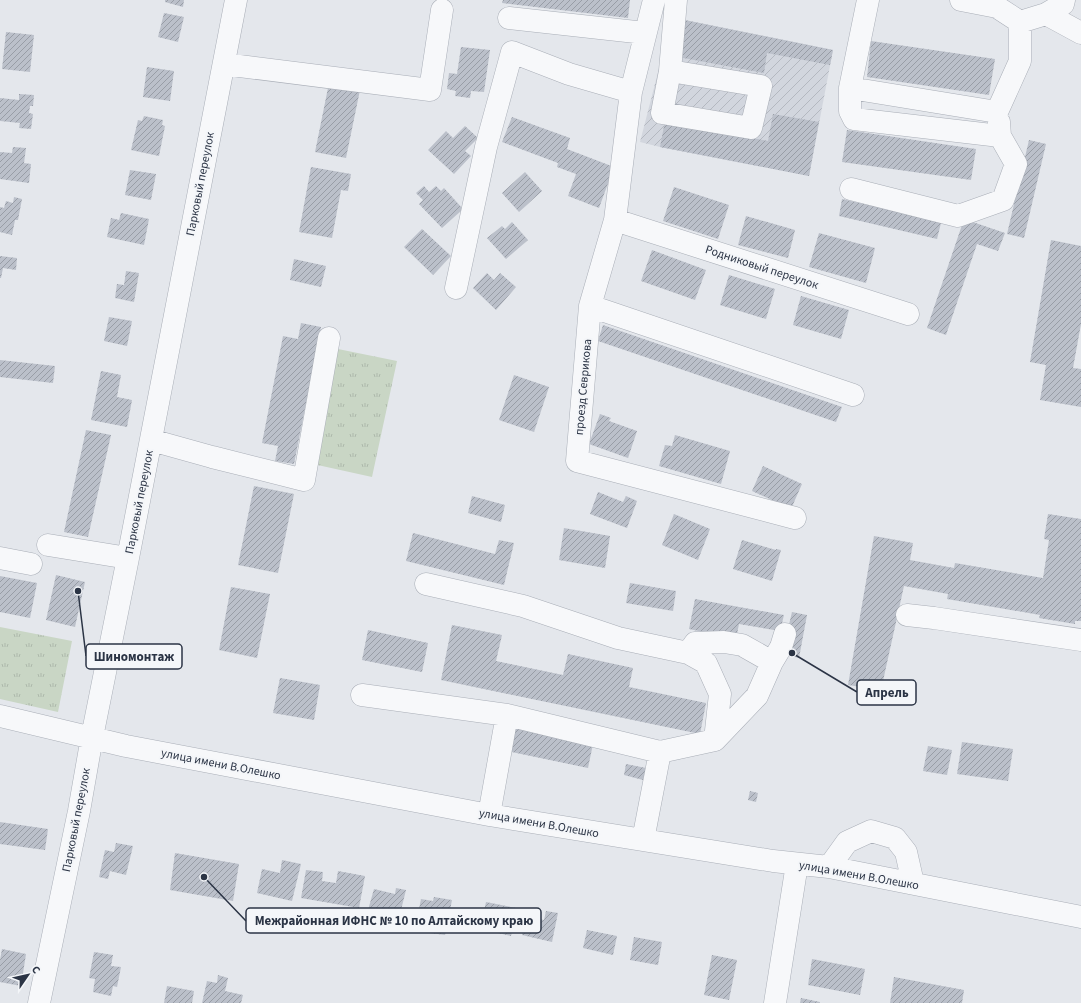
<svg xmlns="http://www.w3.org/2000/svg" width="1081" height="1003" font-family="'Source Sans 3',sans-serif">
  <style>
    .industrial { fill: url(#industrial-furrows) }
    .park { fill: url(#park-tufts) }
    .building { fill: url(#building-hatch) }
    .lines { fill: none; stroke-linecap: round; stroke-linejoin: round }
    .minor-casing { stroke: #a9aeb7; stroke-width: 23 }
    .minor { stroke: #f7f8fa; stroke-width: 22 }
    .labels { text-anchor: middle; stroke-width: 4; stroke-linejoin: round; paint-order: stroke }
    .street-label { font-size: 12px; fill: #2b3445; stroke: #f4f6f9 }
    .leader { fill: none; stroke: #2b3445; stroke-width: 1.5 }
    .callout-dot { fill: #2b3445; stroke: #f4f6f9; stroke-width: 1.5 }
    .callout { fill: #f4f6f9; stroke: #2b3445; stroke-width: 1.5 }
    .callout-label { font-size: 13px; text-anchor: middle; font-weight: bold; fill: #2b3445 }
  </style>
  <defs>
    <pattern id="industrial-furrows" width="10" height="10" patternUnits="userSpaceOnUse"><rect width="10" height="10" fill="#d2d6de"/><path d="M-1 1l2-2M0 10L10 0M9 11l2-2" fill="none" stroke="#b4b8c0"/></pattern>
    <pattern id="park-tufts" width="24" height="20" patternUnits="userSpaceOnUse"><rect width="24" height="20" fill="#c9d6c5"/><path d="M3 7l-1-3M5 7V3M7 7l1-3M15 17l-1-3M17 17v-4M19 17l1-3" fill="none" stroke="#adb8ab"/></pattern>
    <pattern id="building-hatch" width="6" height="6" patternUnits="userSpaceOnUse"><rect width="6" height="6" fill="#bbc0ca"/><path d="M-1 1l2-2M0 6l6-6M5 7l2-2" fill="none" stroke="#989da6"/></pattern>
  </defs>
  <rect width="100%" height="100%" fill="#e4e7ec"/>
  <path class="industrial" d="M672 18 833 50 809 176 660 147 640 142Z"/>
  <path class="park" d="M338 349 397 361 372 477 313 464Z
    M0 627 72 641 58 712 0 699Z"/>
  <path class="building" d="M165 0H184L183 7 165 2Z
    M503 0H630L628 18 502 3Z
    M164 13 184 17 178 42 158 37Z
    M685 20 833 50 830 65 767 53 764 73 678 57Z
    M6 32 34 35 30 72 2 69Z
    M871 41 995 59 989 95 867 77Z
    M461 47 490 50 484 92 471 91 470 98 455 96 456 91 447 89 449 73 457 74Z
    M147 67 174 71 170 101 143 97Z
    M329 83 360 90 346 158 315 152Z
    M19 94 34 95 33 106H30L29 113 33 114 31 129 19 128 20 123 0 121V98L19 100Z
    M773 114 819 122 809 176 660 147 665 121 768 141Z
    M144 116 163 120 162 125 165 126 159 156 131 150 138 120 142 121Z
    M512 117 570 138 567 149 614 167 599 208 568 196 576 174 557 167 558 163 502 142Z
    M465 126 478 138 465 151 471 156 454 174 428 150 446 131 453 138Z
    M847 130 976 149 971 180 842 162Z
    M1029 140 1046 144 1024 238 1007 234Z
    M13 147 26 148 24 163 31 164 29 183 0 179V152L12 153Z
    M311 167 351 174 348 191 341 190 332 238 299 232Z
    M130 170 156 174 151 200 125 195Z
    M525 172 542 191 519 212 502 193Z
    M424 186 429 192 436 186 441 191 444 188 463 209 442 228 419 204 423 200 416 193Z
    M674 187 729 205 718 239 663 221Z
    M14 197 22 199 18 220H15L12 235 0 232V207L4 208 6 201 13 203Z
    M842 199 872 206 873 199 943 215 937 239 839 216Z
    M121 213 149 219 144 245 107 237 111 218 119 220Z
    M746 216 795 230 788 258 738 245Z
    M964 219 1005 233 998 251 977 244 946 335 927 328Z
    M512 222 528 240 506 259 487 238 502 226 505 229Z
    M422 229 451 256 433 275 404 247Z
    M819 233 875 248 866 283 809 267Z
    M1051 240 1081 246V324L1073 368 1081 369V407L1040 400 1046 365 1030 362Z
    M652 250 706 270 695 300 641 281Z
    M0 256 17 258 16 270 3 268 1 278H0Z
    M294 259 326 266 321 287 290 280Z
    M126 271 139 273 134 302 115 298 117 284 124 285Z
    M487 273 494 280 500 273 516 287 496 310 473 288Z
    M729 275 775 289 766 319 720 305Z
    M801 296 849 310 841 339 793 325Z
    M109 317 132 321 127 346 104 341Z
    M301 323 321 327 294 464 275 461 278 446 262 443 283 336 298 339Z
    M603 325 842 407 836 422 598 341Z
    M0 360 55 366 53 383 0 377Z
    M101 371 121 375 117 397 132 400 127 427 91 420Z
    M514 375 549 387 534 432 499 420Z
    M600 414 611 418 609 421 637 431 628 458 589 444Z
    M86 430 111 435 88 537 64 532Z
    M675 435 730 451 721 484 659 466 665 445 672 446Z
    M763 466 802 484 791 509 752 491Z
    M254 486 294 494 278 573 238 565Z
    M598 492 623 502 626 496 637 501 627 528 590 514Z
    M472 496 505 505 501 522 468 513Z
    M674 514 710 529 698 560 662 545Z
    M1048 514 1081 519V621H1075V624L1039 618 1040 615 947 599 948 594 904 586 881 690 848 685 874 536 913 543 910 560 954 568 955 563 1043 578 1049 540 1044 539Z
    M564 528 610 536 605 568 559 560Z
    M413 533 495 554 499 540 514 543 504 585 406 561Z
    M742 540 776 550V549L781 550 772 581 733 569Z
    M56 575 85 582 75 627 46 620Z
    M0 576 37 583 30 618 0 612Z
    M630 583 676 591 673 611 626 603Z
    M231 587 270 594 257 658 219 650Z
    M695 599 784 615 780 631 739 624 736 639 689 629Z
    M792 612 807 615 799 658 782 654Z
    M452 625 502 635 496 661 563 675 568 654 633 668 629 687 706 703 700 734 441 680Z
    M368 630 428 643 422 672 362 660Z
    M280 678 320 685 314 720 273 713Z
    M512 727 593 744 588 768 507 751Z
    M962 742 1013 749 1008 781 957 774Z
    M928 746 952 750 947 775 923 771Z
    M626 764 646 768 643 780 624 775Z
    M750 791 758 793 756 802 748 800Z
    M0 822 48 829 45 850 0 844Z
    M116 843 133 846 126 875 110 871 108 879 99 877 105 850 114 852Z
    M175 853 239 864 233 901 170 890Z
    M282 860 301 864 292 901 257 893 262 869 280 873Z
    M306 870 323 872 322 881 336 883 338 871 365 876 359 908 301 898Z
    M396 888 406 890 399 918 368 910 374 889 395 894Z
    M434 897 452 900 445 935 430 933 431 927 416 924 421 899 433 901Z
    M486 902 516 908 511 936 480 929Z
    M546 911 558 913 552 942 522 935 526 916 544 920Z
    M587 930 617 936 613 955 583 948Z
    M634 937 662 942 658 965 630 960Z
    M2 949 26 954 21 986 0 982V960Z
    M94 952 113 955 111 966 121 967 117 987 113 986 111 996 93 992 95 979 89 978Z
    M712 955 737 960 729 1000 704 995Z
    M812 959 865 969 860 995 808 985Z
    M218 975 228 978 225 991 243 995 241 1003H202L207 981 217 983Z
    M894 977 964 990 962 1003H890Z
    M167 986 194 991 192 1003H164Z
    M801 998 820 1002V1003H800Z"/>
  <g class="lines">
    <g class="minor-casing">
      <path id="minor" d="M654 0 631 92 615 220 590 306 577 461 795 518
        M868 0 850 88 997 112 1020 61V22
        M961 0 997 7 1020 22 1046 14 1063 4 1064 0
        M1046 14 1081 33
        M509 18 645 33
        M224 64 430 90 442 10
        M670 71 761 86 751 128 662 113 670 71 676 0
        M850 88V111L854 119 1000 136 999 122
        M851 189 958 216 1003 200 1016 164 1000 136
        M615 220 908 314
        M456 288 486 147 512 52 569 74 631 92
        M590 306 853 395
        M151 440 212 457 304 480 329 338
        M48 545 128 558
        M0 558 31 564
        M426 584 523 606 618 638 688 653 695 643 724 642 742 645 772 662
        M907 615 934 618 1081 640
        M688 653 706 663 720 694 715 740
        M362 695 507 715 660 752 643 840
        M0 716 126 746 489 815 773 861 829 867 1081 917
        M660 752 715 740 757 696 772 662 781 647 785 634
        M489 815 507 715
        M829 867 847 842 871 831 895 838 906 852 913 883
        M39 1003 79 811 92 737 128 558 236 0
        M775 1003 797 864"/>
    </g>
    <use href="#minor" class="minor"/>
  </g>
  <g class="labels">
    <g class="street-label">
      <text transform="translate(200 184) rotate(-79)" y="4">Парковый переулок</text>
      <text transform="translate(762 267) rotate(18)" y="4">Родниковый переулок</text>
      <text transform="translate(583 387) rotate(-85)" y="4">проезд Севрикова</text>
      <text transform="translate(139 502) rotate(-79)" y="4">Парковый переулок</text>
      <text transform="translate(221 764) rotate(11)" y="4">улица имени В.Олешко</text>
      <text transform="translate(76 820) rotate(-79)" y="4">Парковый переулок</text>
      <text transform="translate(539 823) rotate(10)" y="4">улица имени В.Олешко</text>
      <text transform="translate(859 875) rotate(10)" y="4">улица имени В.Олешко</text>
    </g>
  </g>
  <path class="leader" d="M78 591L86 656M792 653L857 692M204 877L246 921"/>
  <g class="callout-dot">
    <circle cx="78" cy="591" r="4"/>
    <circle cx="792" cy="653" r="4"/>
    <circle cx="204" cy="877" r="4"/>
  </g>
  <g class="callout">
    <rect x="86" y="644" width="96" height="25" rx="4"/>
    <rect x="857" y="680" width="59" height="25" rx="4"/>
    <rect x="246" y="908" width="295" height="25" rx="4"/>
  </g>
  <g class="callout-label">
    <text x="134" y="661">Шиномонтаж</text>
    <text x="887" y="697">Апрель</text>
    <text x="394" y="925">Межрайонная ИФНС № 10 по Алтайскому краю</text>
  </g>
  <g transform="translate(28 975) rotate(56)" stroke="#f4f6f9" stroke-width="3" paint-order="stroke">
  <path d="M0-3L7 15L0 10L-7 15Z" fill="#2b3445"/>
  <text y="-6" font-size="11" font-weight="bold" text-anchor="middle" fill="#2b3445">С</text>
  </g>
</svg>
